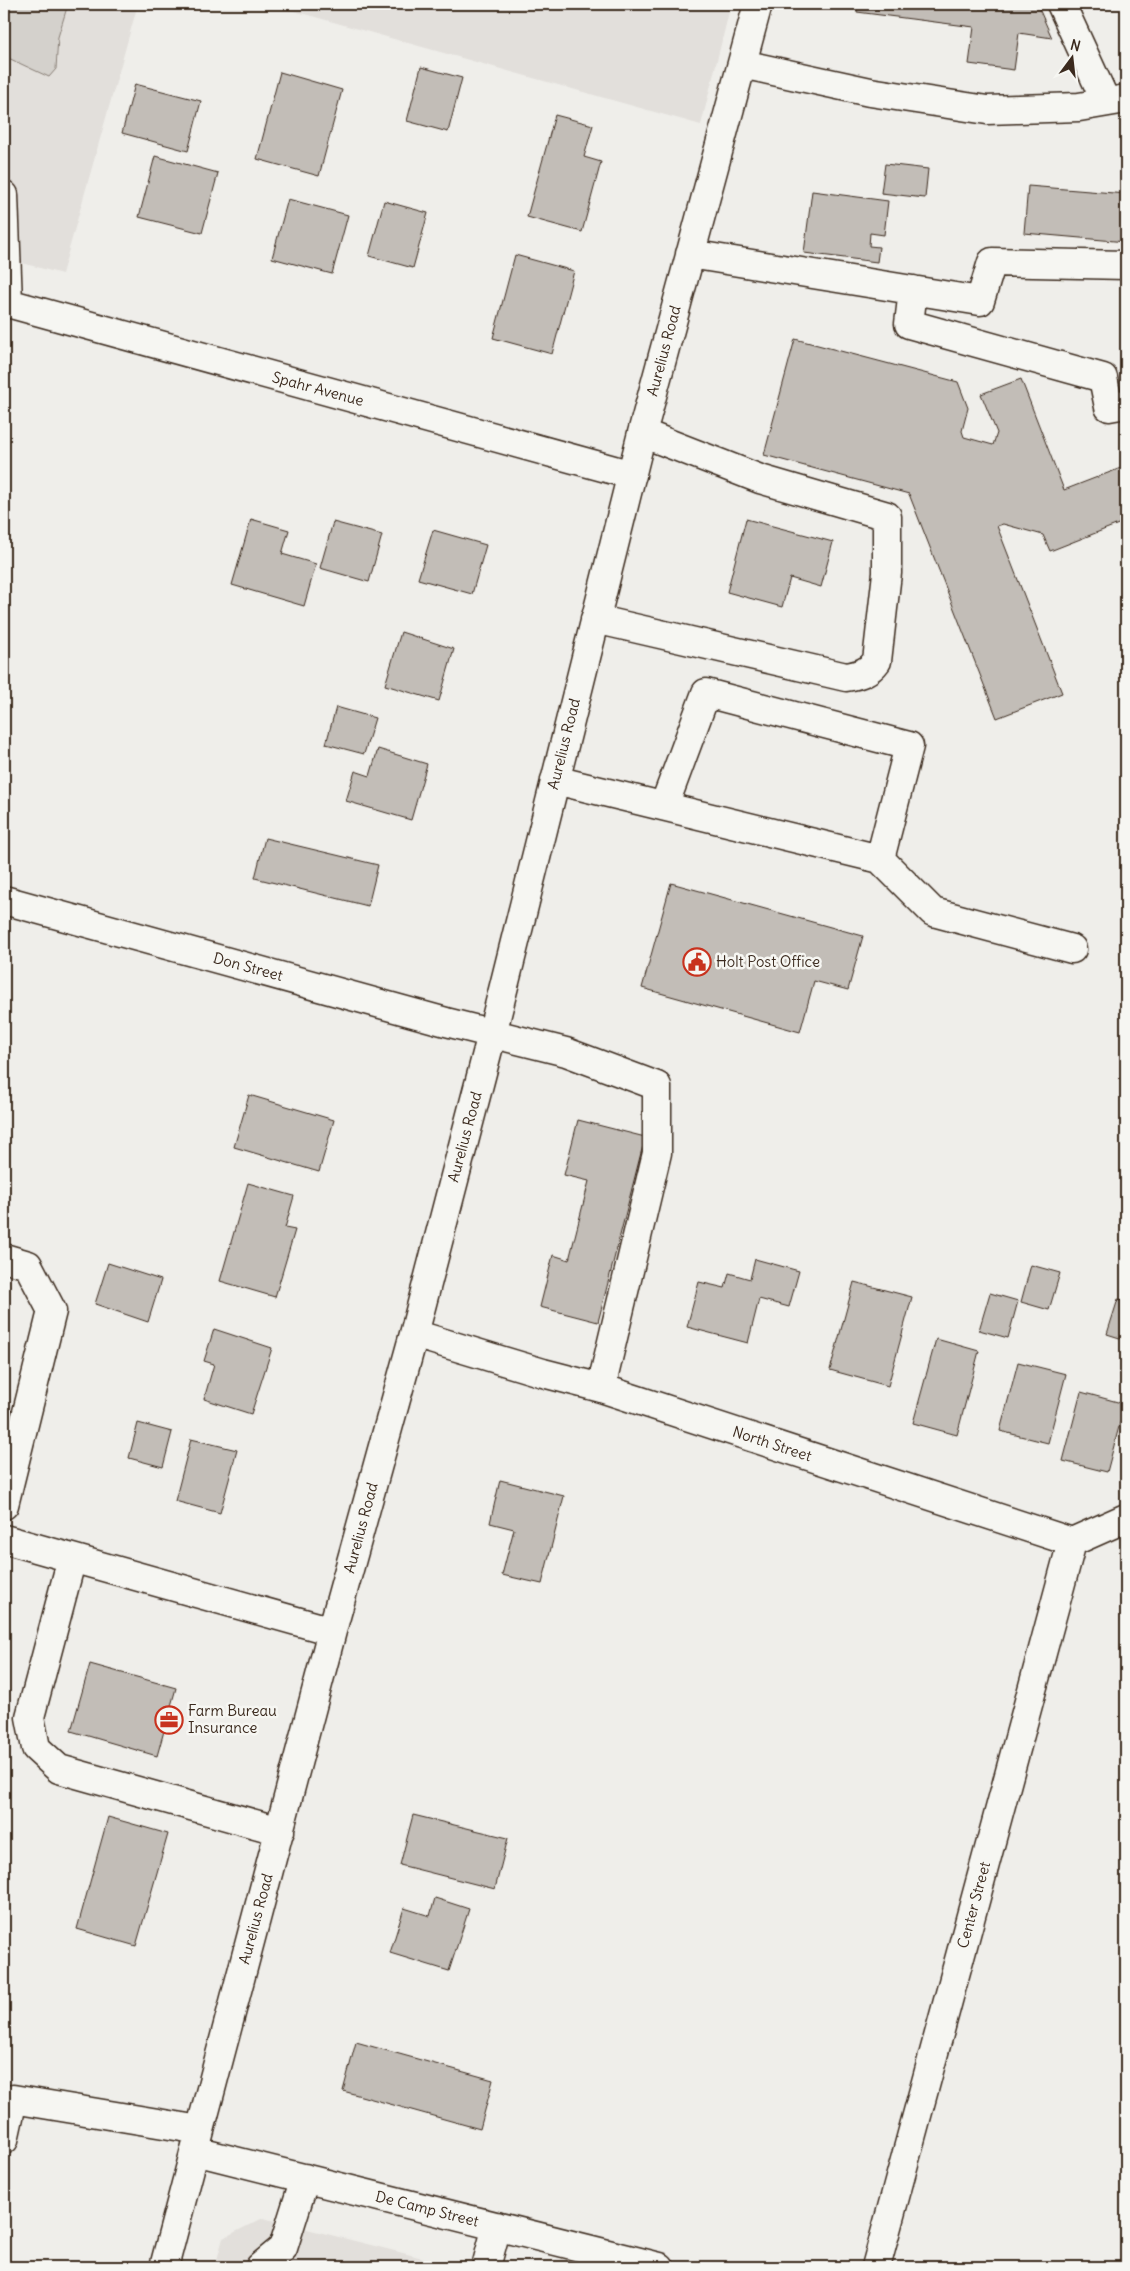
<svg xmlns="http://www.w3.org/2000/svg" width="1130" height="2271" font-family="Delius,sans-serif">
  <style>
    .built { fill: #e2dfdb }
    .green { fill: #d4d1cc; stroke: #887e75 }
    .building { fill: #c2bdb7; stroke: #3b2a1e }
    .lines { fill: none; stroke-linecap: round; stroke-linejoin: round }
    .minor-casing { stroke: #3b2a1e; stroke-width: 31 }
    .minor { stroke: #f6f6f2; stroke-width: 28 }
    .labels { text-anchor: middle; stroke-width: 5; stroke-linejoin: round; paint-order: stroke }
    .street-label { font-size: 15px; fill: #3b2a1e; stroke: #f6f6f2 }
    .poi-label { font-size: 15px; fill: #3b2a1e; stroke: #f6f6f2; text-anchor: start }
  </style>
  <rect width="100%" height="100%" fill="#efeeea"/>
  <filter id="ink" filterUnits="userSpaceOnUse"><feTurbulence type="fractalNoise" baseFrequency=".02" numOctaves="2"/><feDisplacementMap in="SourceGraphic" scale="10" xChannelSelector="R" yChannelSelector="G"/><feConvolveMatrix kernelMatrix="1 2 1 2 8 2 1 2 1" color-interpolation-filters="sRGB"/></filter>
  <g filter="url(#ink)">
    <path class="built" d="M4 4H138L62 274 4 258Z
      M269 4H731L701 125Z
      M263 2218 459 2267H215L223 2238Z"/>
    <path class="green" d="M4 4H68L58 37 56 69 49 77 4 56Z"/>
    <path class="building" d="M858 4H1037L1052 38 1019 33 1014 70 969 64 974 27 857 12Z
      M421 67 462 78 448 132 407 121Z
      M280 72 342 90 319 176 257 159Z
      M135 84 201 101 188 151 122 133Z
      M555 115 593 125 584 157 601 162 582 232 527 217Z
      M155 156 218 173 202 233 139 217Z
      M885 164 928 169 925 198 881 193Z
      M1028 186 1126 194V242L1024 233Z
      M812 191 888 201 884 235 870 233 869 246 879 247 877 262 804 253Z
      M288 199 348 215 332 274 272 258Z
      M384 201 428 213 413 268 369 256Z
      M515 255 574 271 552 354 493 338Z
      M795 339 958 382 968 408 962 431 964 437 993 445 997 433 981 394 1021 379 1064 490 1126 466V521L1050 551 1043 535 1003 524 997 526 1062 693 997 718 909 494 764 455Z
      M251 519 289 530 282 554 316 564 304 606 232 585Z
      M746 519 833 542 821 587 790 578 782 607 727 592Z
      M333 522 382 535 369 582 320 568Z
      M433 530 486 545 472 594 418 579Z
      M1126 566V580L1121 569Z
      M401 632 454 649 439 701 385 685Z
      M336 707 375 718 364 754 326 744Z
      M378 749 427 764 411 820 346 801 355 771 370 776Z
      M265 838 378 865 368 906 255 878Z
      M671 883 863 936 848 990 814 981 800 1032 642 988Z
      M249 1095 334 1120 319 1172 234 1147Z
      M578 1120 645 1137 598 1322 540 1307 553 1255 569 1260 589 1181 564 1175Z
      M248 1183 294 1196 285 1228 295 1230 275 1297 220 1281Z
      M755 1259 799 1271 789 1307 759 1299 748 1343 687 1327 699 1282 725 1288 729 1273 750 1279Z
      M108 1263 161 1280 148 1322 95 1304Z
      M1031 1265 1060 1273 1049 1310 1021 1302Z
      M854 1282 912 1297 888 1386 830 1370Z
      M990 1293 1018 1301 1008 1338 979 1330Z
      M1118 1299 1126 1301V1340L1107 1334Z
      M214 1329 272 1348 251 1414 204 1399 214 1364 204 1361Z
      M936 1339 979 1351 957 1435 913 1423Z
      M1018 1362 1066 1374 1048 1443 1000 1431Z
      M1081 1392 1125 1404 1107 1472 1063 1461Z
      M138 1423 172 1432 163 1467 129 1458Z
      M191 1439 237 1450 220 1513 175 1501Z
      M500 1480 564 1496 542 1584 502 1575 514 1529 490 1523Z
      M90 1664 176 1688 157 1756 71 1731Z
      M413 1815 508 1838 495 1889 400 1865Z
      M108 1817 168 1834 136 1946 77 1929Z
      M435 1898 469 1909 449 1971 390 1953 404 1908 430 1916Z
      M356 2042 493 2080 480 2129 343 2091Z"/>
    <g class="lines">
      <g class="minor-casing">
        <path id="minor" d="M1061 4 1106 102
          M742 64 870 92 987 110 1079 107 1126 99
          M4 195 8 303
          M690 254 980 301 992 262 1126 265
          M913 290 909 324 1103 378 1109 407 1126 404
          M4 302 632 475
          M595 619 846 677C859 675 869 672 877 661L887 573V516L760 479 642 433
          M555 780 880 859 909 746 706 693 664 806
          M880 859 933 912 1072 949
          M4 900 446 1022 566 1052 657 1086V1153L601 1388
          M4 1258 28 1265 52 1311 4 1505
          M414 1334 543 1373 601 1388 1072 1542 1126 1518
          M4 1539 332 1631
          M72 1558 30 1717 36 1748 59 1769 280 1831
          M4 2140 13 2099 200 2130
          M195 2151 660 2267
          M164 2267 332 1631 414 1334 492 1034 642 433 758 4
          M260 2267 283 2248 305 2178
          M486 2267 497 2226
          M876 2267 1072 1542"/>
      </g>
      <use href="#minor" class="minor"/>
    </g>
  </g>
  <defs>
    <g id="civic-ring" transform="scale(1.4375)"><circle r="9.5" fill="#f6f6f2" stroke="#c8321e" stroke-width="1.5"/><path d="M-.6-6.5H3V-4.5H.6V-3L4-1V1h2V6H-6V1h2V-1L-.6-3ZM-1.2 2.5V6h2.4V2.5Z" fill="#c8321e"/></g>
    <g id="office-ring" transform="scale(1.4375)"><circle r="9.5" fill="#f6f6f2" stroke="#c8321e" stroke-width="1.5"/><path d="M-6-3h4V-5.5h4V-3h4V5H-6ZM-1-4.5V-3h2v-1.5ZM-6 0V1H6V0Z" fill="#c8321e"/></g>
  </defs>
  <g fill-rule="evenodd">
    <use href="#civic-ring" x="697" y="962"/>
    <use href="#office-ring" x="169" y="1720"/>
  </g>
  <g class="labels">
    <g class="street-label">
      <text transform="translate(664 351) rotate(-75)" y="5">Aurelius Road</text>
      <text transform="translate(318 389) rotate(15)" y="5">Spahr Avenue</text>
      <text transform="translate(564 744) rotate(-76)" y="5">Aurelius Road</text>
      <text transform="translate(248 967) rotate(15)" y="5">Don Street</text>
      <text transform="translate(465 1137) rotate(-75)" y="5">Aurelius Road</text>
      <text transform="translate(772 1444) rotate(18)" y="5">North Street</text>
      <text transform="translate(361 1528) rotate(-75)" y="5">Aurelius Road</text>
      <text transform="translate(974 1905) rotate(-75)" y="5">Center Street</text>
      <text transform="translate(256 1919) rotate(-75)" y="5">Aurelius Road</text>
      <text transform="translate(427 2209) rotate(14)" y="5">De Camp Street</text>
    </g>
    <g class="poi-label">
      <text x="716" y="967">Holt Post Office</text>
      <text x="188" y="1716">Farm Bureau<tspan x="188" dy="17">Insurance</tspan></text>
    </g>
  </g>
  <rect width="1130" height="2271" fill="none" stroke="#f6f6f2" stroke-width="20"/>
  <rect x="10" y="10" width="1110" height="2251" fill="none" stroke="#3b2a1e" stroke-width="2" filter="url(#ink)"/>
  <g transform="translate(1072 58) rotate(15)" stroke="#f6f6f2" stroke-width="4" paint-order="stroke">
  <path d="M0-4L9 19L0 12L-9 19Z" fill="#3b2a1e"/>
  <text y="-8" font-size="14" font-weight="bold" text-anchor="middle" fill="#3b2a1e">N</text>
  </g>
</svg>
